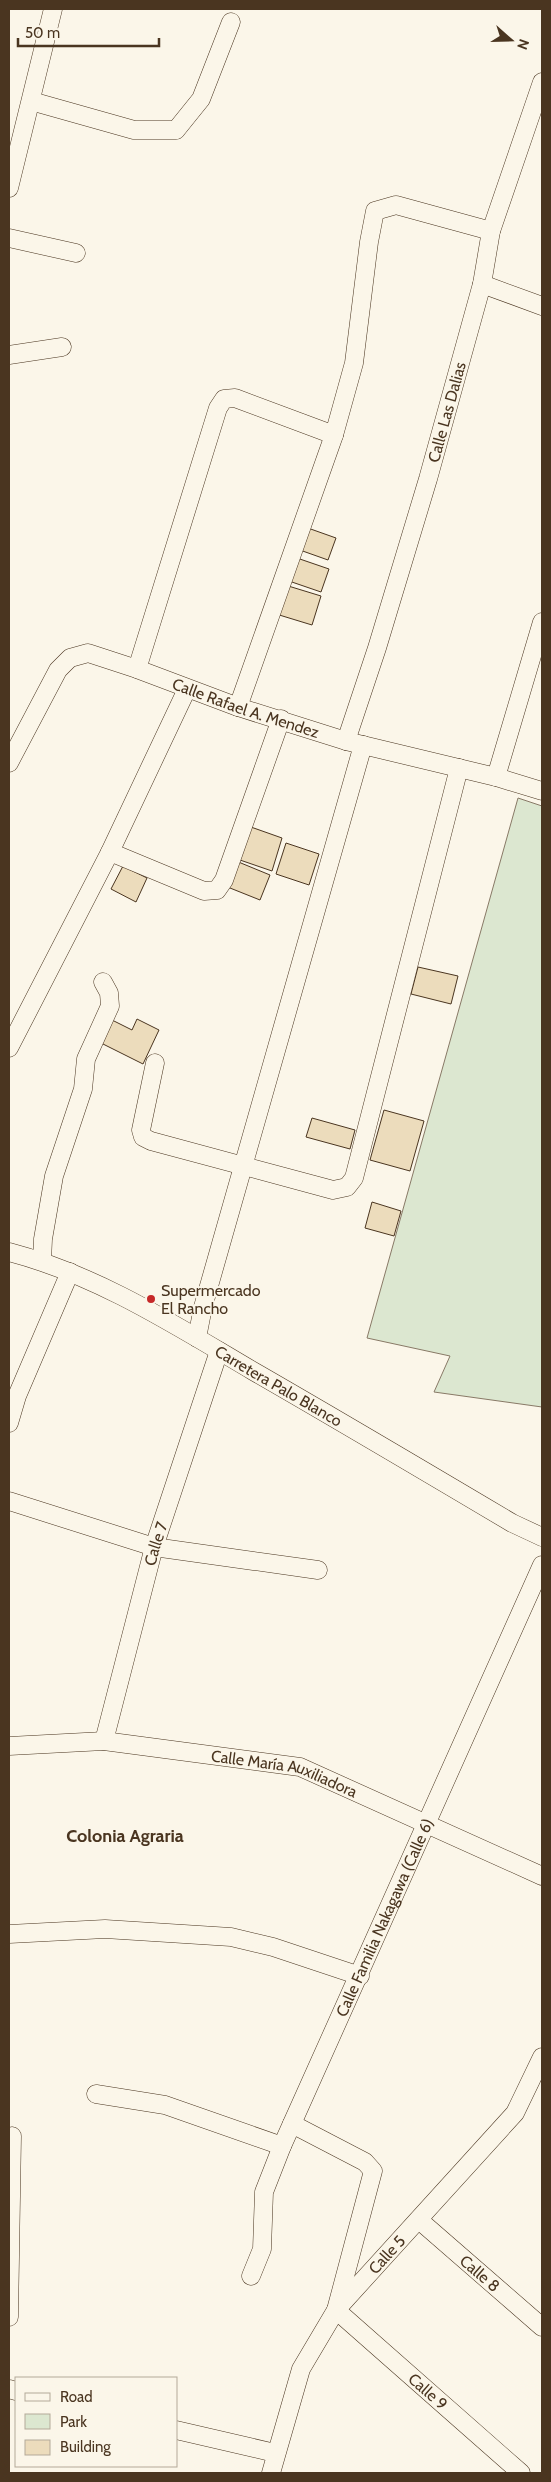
<svg xmlns="http://www.w3.org/2000/svg" width="551" height="2482" font-family="Cabin,sans-serif">
  <style>
    .green { fill: #dce7d0; stroke: #887966 }
    .building { fill: #ecdcbc; stroke: #4a3520 }
    .lines { fill: none; stroke-linecap: round; stroke-linejoin: round }
    .minor-casing { stroke: #4a3520; stroke-width: 19 }
    .minor { stroke: #fbf6e9; stroke-width: 18 }
    .poi-dot { fill: #c62828; stroke: #fbf6e9; stroke-width: 2 }
    .labels { text-anchor: middle; stroke-width: 4; stroke-linejoin: round; paint-order: stroke }
    .street-label { font-size: 16px; fill: #4a3520; stroke: #fbf6e9 }
    .poi-label { font-size: 16px; fill: #4a3520; stroke: #fbf6e9; text-anchor: start }
    .neighbourhood-label { font-size: 18px; font-weight: bold; fill: #4a3520; stroke: #fbf6e9 }
  </style>
  <rect width="100%" height="100%" fill="#fbf6e9"/>
  <path class="green" d="M518 798 542 806V1407L434 1392 450 1356 367 1338Z"/>
  <path class="building" d="M305 527 336 538 328 560 297 549Z
    M294 557 329 569 321 592 286 580Z
    M285 585 321 596 312 625 276 614Z
    M248 826 282 838 272 871 237 859Z
    M286 843 319 854 309 885 276 874Z
    M236 861 270 875 260 900 225 886Z
    M123 866 147 878 136 902 111 889Z
    M418 967 458 976 451 1004 411 994Z
    M137 1019 159 1030 143 1064 101 1043 112 1020 132 1030Z
    M384 1110 424 1121 410 1171 370 1160Z
    M312 1118 355 1130 350 1149 306 1137Z
    M372 1202 401 1211 394 1236 365 1228Z"/>
  <g class="lines">
    <g class="minor-casing">
      <g id="minor">
        <path d="M31 101 134 130H176L201 99 231 22"/>
        <path d="M9 188 53 9"/>
        <path d="M9 238 76 253"/>
        <path d="M482 284 542 306"/>
        <path d="M9 355 62 347"/>
        <path d="M137 669 218 408 224 399 235 398 334 435"/>
        <path d="M238 707 334 435 354 363 369 242 375 211 396 205 491 231"/>
        <path id="s1" d="M346 741 377 648 428 479 482 284 491 231 542 82"/>
        <path id="s2" d="M9 763 58 670 70 658 88 653 137 669 238 707 346 741 496 777 542 791"/>
        <path d="M496 777 542 622"/>
        <path d="M110 852 204 891 217 890 224 880 281 719"/>
        <path d="M9 1048 110 852 187 689"/>
        <path d="M155 1063 141 1130 143 1137 151 1141 333 1190 347 1187 354 1178 459 768"/>
        <path id="s3" d="M9 1252C97 1275 175 1325 253 1371 340 1421 426 1472 512 1523L542 1537"/>
        <path d="M42 1261 43 1239 54 1176 83 1089 86 1059 110 1006 109 993 103 982"/>
        <path d="M197 1338 203 1307 363 745"/>
        <path d="M9 1423 17 1396 70 1272"/>
        <path d="M9 1501 154 1547 318 1570"/>
        <path id="s4" d="M104 1741 154 1547 219 1351"/>
        <path id="s5" d="M9 1746 104 1741 300 1767 542 1876"/>
        <path d="M9 1934 105 1929 231 1937 273 1947 360 1976"/>
        <path d="M96 2094 165 2105 282 2146"/>
        <path id="s6" d="M292 2124 365 2162 373 2171 336 2310 521 2473"/>
        <path id="s7" d="M419 2220 542 2327"/>
        <path id="s8" d="M251 2276 262 2249 264 2192 282 2146 542 1565"/>
        <path d="M9 2317 12 2136"/>
        <path d="M9 2389 16 2391"/>
        <path d="M176 2430 275 2453"/>
        <path id="s9" d="M271 2473 301 2369 336 2310 515 2113 542 2057"/>
      </g>
    </g>
    <use href="#minor" class="minor"/>
  </g>
  <circle class="poi-dot" cx="151" cy="1299" r="5"/>
  <g class="labels">
    <g class="street-label">
      <text dy="6" stroke="none"><textPath href="#s1" startOffset="344">Calle Las Dalias</textPath></text>
      <text dy="6" stroke="none"><textPath href="#s2" startOffset="308">Calle Rafael A. Mendez</textPath></text>
      <text dy="6" stroke="none"><textPath href="#s3" startOffset="302">Carretera Palo Blanco</textPath></text>
      <text dy="6" stroke="none"><textPath href="#s4" startOffset="204">Calle 7</textPath></text>
      <text dy="6" stroke="none"><textPath href="#s5" startOffset="279">Calle María Auxiliadora</textPath></text>
      <text dy="6" stroke="none"><textPath href="#s8" startOffset="386">Calle Familia Nakagawa (Calle 6)</textPath></text>
      <text dy="6" stroke="none"><textPath href="#s9" startOffset="252">Calle 5</textPath></text>
      <text dy="6" stroke="none"><textPath href="#s7" startOffset="81">Calle 8</textPath></text>
      <text dy="6" stroke="none"><textPath href="#s6" startOffset="361">Calle 9</textPath></text>
    </g>
    <g class="poi-label">
      <text x="161" y="1296">Supermercado<tspan x="161" dy="18">El Rancho</tspan></text>
    </g>
    <g class="neighbourhood-label">
      <text x="125" y="1842">Colonia Agraria</text>
    </g>
  </g>
  <rect width="551" height="2482" fill="none" stroke="#4a3520" stroke-width="20"/>
  <rect x="15" y="2377" width="162" height="90" fill="#fbf6e9" stroke="#b4a999"/>
  <rect x="25" y="2393" width="25" height="8" fill="#fbf6e9" stroke="#b4a999"/>
  <text x="60" y="2402" font-size="15" fill="#4a3520">Road</text>
  <rect x="25" y="2414" width="25" height="15" fill="#dce7d0" stroke="#b4a999"/>
  <text x="60" y="2427" font-size="15" fill="#4a3520">Park</text>
  <rect x="25" y="2440" width="25" height="15" fill="#ecdcbc" stroke="#b4a999"/>
  <text x="60" y="2452" font-size="15" fill="#4a3520">Building</text>
  <g transform="translate(511 40) rotate(110)" stroke="#fbf6e9" stroke-width="4" paint-order="stroke">
  <path d="M0-4L9 19L0 12L-9 19Z" fill="#4a3520"/>
  <text y="-8" font-size="14" font-weight="bold" text-anchor="middle" fill="#4a3520">N</text>
  </g>
  <path d="M18 38v8h141v-8" fill="none" stroke="#4a3520" stroke-width="2.5"/>
  <text x="25" y="38" font-size="15" fill="#4a3520" stroke="#fbf6e9" stroke-width="4" paint-order="stroke">50 m</text>
</svg>
